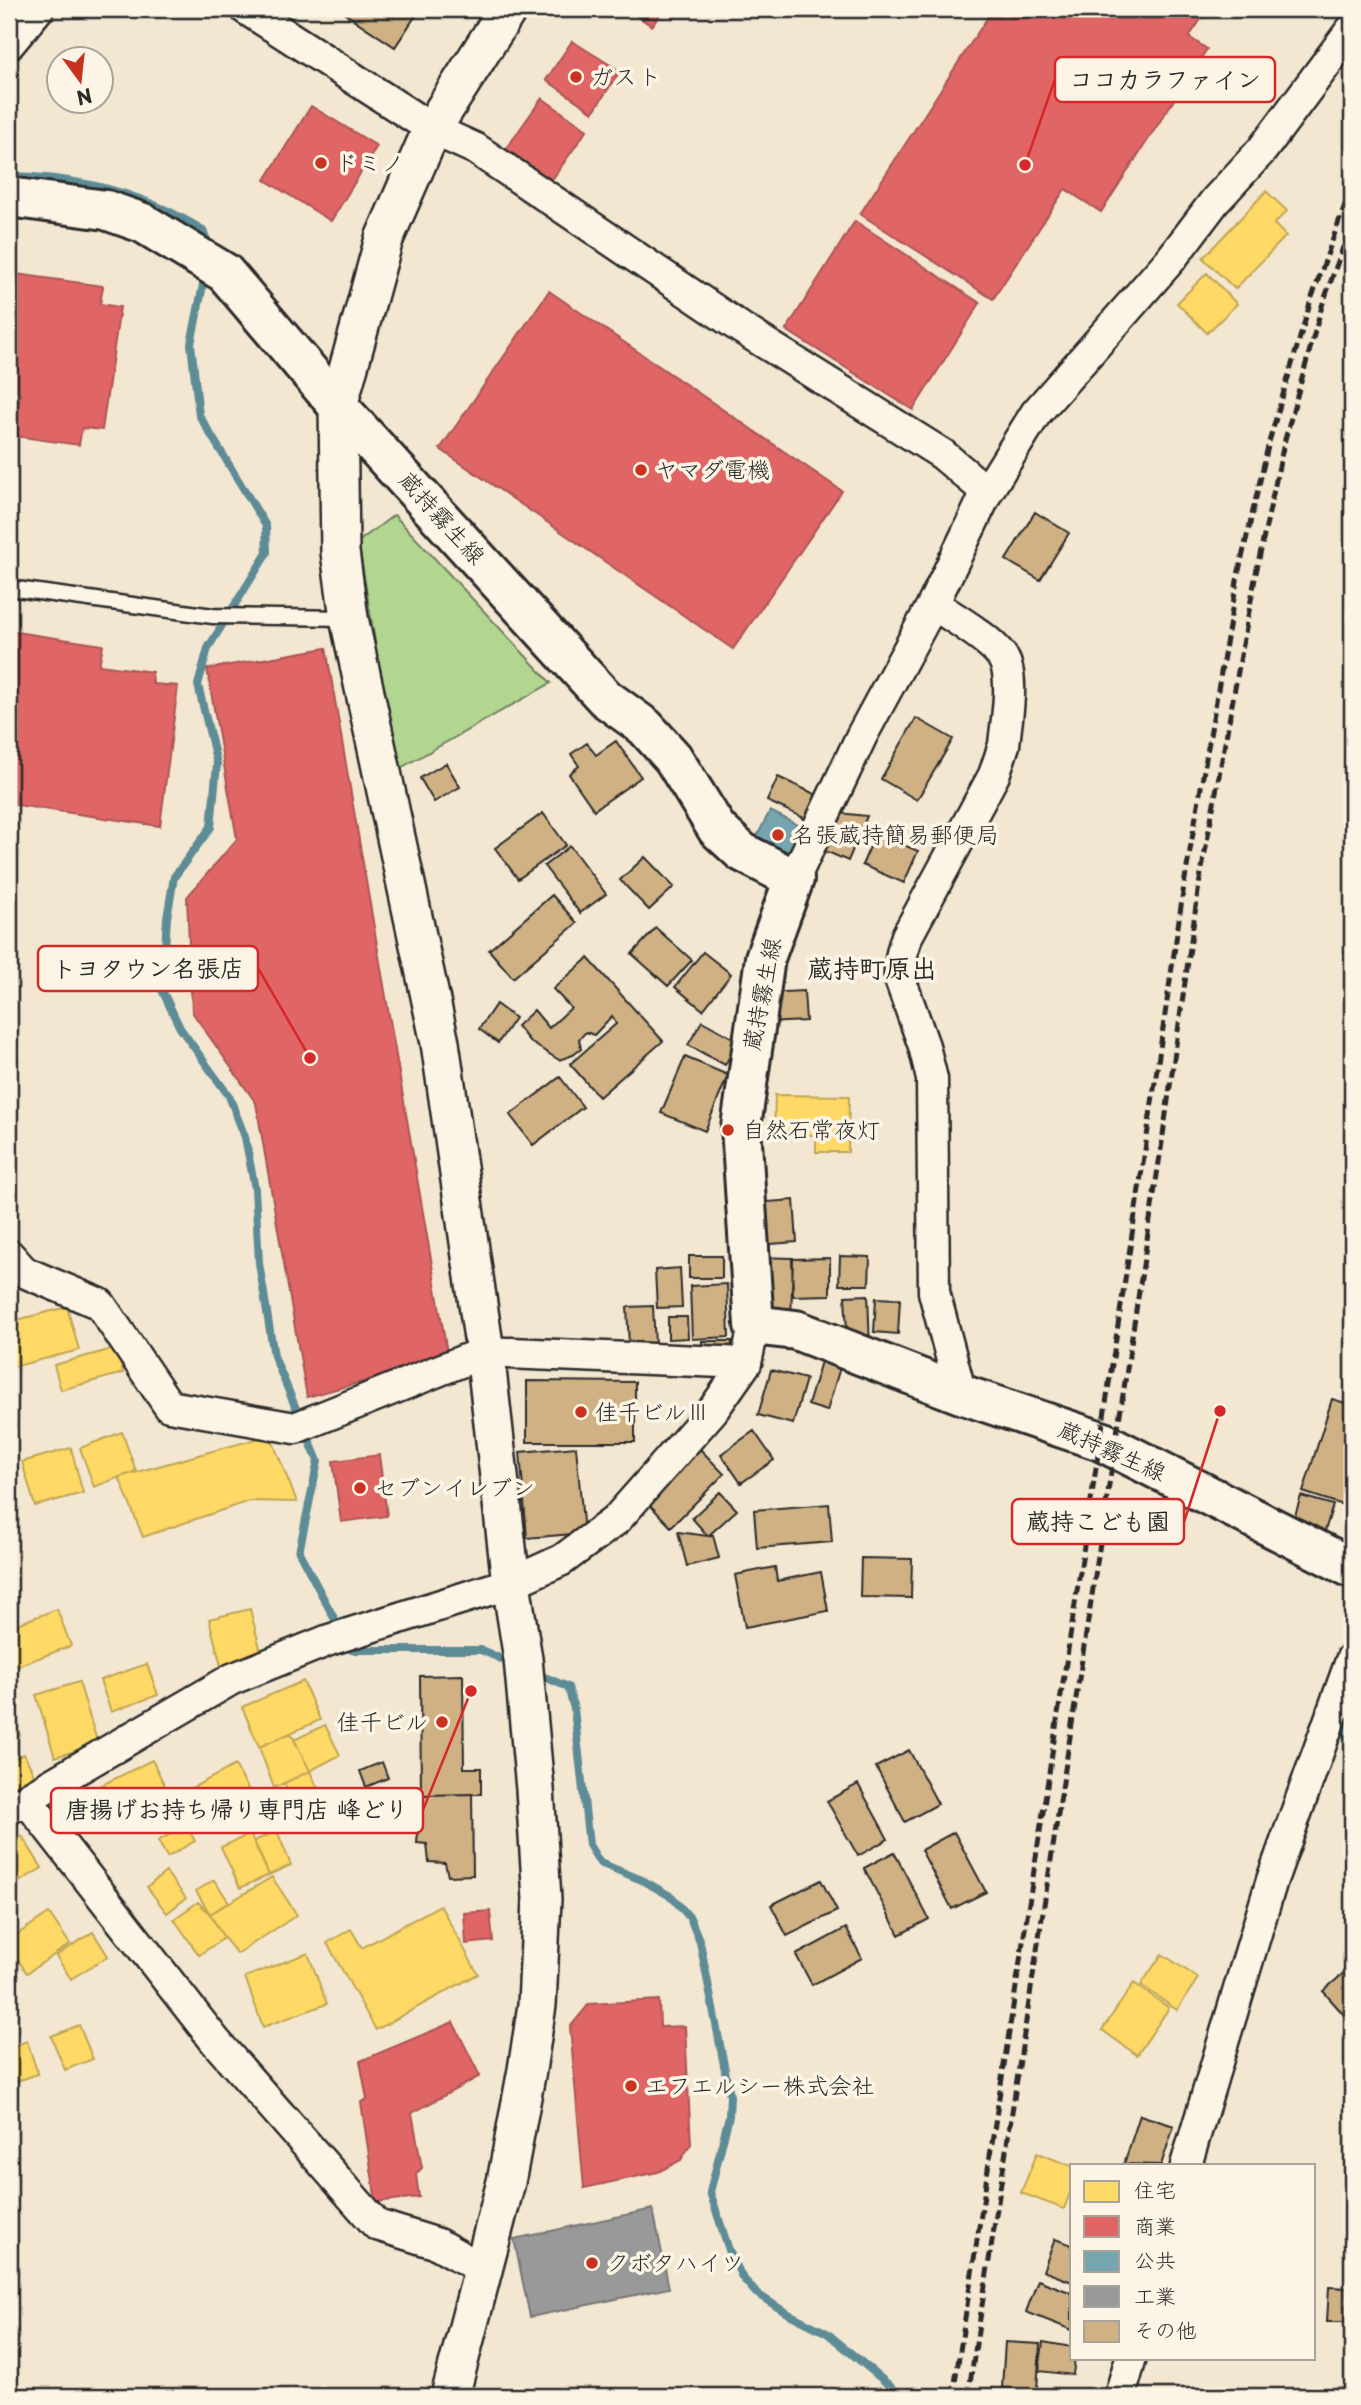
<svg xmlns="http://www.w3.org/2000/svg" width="1361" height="2405" font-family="'Playpen Sans','Klee One',sans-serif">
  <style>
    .green { fill: #b2d690; stroke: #6e805e; stroke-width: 2 }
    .homes { fill: #ffd966; stroke: #bfa554; stroke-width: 2 }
    .shops { fill: #e06666; stroke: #aa5454; stroke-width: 2 }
    .public { fill: #76a5af; stroke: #608087; stroke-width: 2 }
    .industry { fill: #999; stroke: #787878; stroke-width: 2 }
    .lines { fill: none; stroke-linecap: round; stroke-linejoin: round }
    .stream { stroke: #5d8b96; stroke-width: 8 }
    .building { fill: #d0b184; stroke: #2b2b2b; stroke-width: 2 }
    .service-casing { stroke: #2b2b2b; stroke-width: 19 }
    .minor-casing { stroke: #2b2b2b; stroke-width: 35 }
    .tertiary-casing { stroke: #2b2b2b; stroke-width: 42 }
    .secondary-casing { stroke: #2b2b2b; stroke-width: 44 }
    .service { stroke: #fcf5e5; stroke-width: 14 }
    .minor { stroke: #fcf5e5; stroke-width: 30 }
    .tertiary { stroke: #fcf5e5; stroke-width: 37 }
    .secondary { stroke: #fcf5e5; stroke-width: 38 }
    .rail { stroke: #2b2b2b; stroke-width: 5; stroke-dasharray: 10 5; stroke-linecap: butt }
    .poi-dot { fill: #c8321e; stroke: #fcf5e5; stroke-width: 2.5 }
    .labels { text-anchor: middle; stroke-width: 7; stroke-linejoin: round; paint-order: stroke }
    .poi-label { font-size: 23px; fill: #2b2b2b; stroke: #fcf5e5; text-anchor: start }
    .street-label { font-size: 23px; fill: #2b2b2b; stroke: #fcf5e5 }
    .quarter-label { font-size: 26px; font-weight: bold; fill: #2b2b2b; stroke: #fcf5e5 }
    .leader { fill: none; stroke: #d62828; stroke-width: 2.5 }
    .callout-dot { fill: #d62828; stroke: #fcf5e5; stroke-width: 2.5 }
    .callout { fill: #fcf5e5; stroke: #d62828; stroke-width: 2.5 }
    .callout-label { font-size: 24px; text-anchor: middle; font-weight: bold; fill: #2b2b2b }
  </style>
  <rect width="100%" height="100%" fill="#f3e7d2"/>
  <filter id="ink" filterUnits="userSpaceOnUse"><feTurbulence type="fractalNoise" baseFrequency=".0143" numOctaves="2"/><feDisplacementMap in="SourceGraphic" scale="14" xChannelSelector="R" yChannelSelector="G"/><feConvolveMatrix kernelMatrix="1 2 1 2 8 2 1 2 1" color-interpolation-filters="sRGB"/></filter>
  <g filter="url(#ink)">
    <path class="green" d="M394 515 551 683 397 770 358 542Z"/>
    <path class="homes" d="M1266 191 1287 211 1274 224 1286 236 1235 289 1203 258Z
      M1207 273 1237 304 1207 333 1177 303Z
      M775 1095 849 1096 848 1152H816V1135L774 1134Z
      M67 1307 79 1350 9 1368V1322Z
      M116 1348 123 1373 61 1390 54 1365Z
      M122 1432 136 1471 94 1487 80 1448Z
      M270 1435 297 1502 249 1501 143 1537 119 1477Z
      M71 1448 83 1493 35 1506 22 1462Z
      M57 1609 71 1646 9 1669V1627Z
      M250 1609 262 1656 221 1666 209 1619Z
      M147 1664 158 1695 111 1712 100 1680Z
      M303 1681 320 1720 259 1747 242 1707Z
      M79 1682 98 1744 55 1757 36 1695Z
      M9 1711 20 1735 9 1740Z
      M325 1725 340 1755 310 1771 294 1740Z
      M291 1733 310 1771 274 1788 259 1747Z
      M24 1754 36 1778 9 1794V1760Z
      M152 1760 172 1800 108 1832 88 1792Z
      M235 1765 253 1798 197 1828 179 1795Z
      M310 1771 328 1811 302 1823 284 1783Z
      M70 1794 85 1821 62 1834 47 1806Z
      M186 1825 195 1841 167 1857 158 1841Z
      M277 1831 291 1865 269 1875 254 1841Z
      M250 1834 269 1875 240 1888 221 1847Z
      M22 1836 42 1868 9 1888V1844Z
      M166 1872 186 1898 167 1913 147 1887Z
      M272 1877 297 1915 237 1954 224 1938 210 1914Z
      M214 1880 229 1902 210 1914 196 1891Z
      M198 1902 210 1914 224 1938 199 1955 174 1919Z
      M440 1905 478 1974 376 2030 327 1943 351 1929 362 1948Z
      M49 1913 70 1944 27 1973 9 1946V1940Z
      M93 1932 108 1956 71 1979 56 1956Z
      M308 1953 327 2004 263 2027 245 1977Z
      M1162 1954 1198 1978 1177 2010 1141 1985Z
      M1134 1983 1169 2008 1137 2055 1102 2030Z
      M79 2025 93 2059 65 2070 51 2036Z
      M27 2041 38 2074 9 2084V2048Z
      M1037 2153 1072 2166V2187L1064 2209 1021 2193Z"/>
    <path class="shops" d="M627 9H664L652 26Z
      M993 9H1208L1189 37 1207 49 1101 212 1065 189 993 299 860 214Z
      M572 41 620 71 593 112 546 80Z
      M542 98 587 130 551 181 506 149Z
      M311 106 377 146 331 221 265 180Z
      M855 221 980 303 913 410 786 330Z
      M9 273 103 286 100 304 120 307 102 430 82 428 79 445 14 436 15 427H9V415L17 416 20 392 9 390Z
      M549 291 842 491 733 649 440 449Z
      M9 631 103 645 99 665 152 672 153 684 178 686 160 826 9 804Z
      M326 648 448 1358 307 1397 256 1103 192 1012 187 897 237 839 207 669Z
      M379 1455 387 1516 341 1522 333 1461Z
      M490 1911 493 1941 466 1944 464 1913Z
      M659 2000 660 2027 685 2026 691 2144 681 2160 658 2172 584 2188 570 2027 589 2004Z
      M453 2022 480 2076 412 2113 422 2168 416 2174 419 2197 376 2202 361 2102 367 2099 360 2061Z"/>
    <path class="public" d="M770 811 802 827 785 858 754 842Z
      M1352 1699V1752L1339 1726Z"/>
    <path class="industry" d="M653 2209 669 2288 530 2317 514 2239Z"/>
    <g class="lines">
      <path class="stream" d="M9 176C59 177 113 186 159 207 174 213 189 222 203 230L210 248
        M205 275 191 344 199 415 266 526 267 553 208 648 198 685 217 764 211 827 174 877 167 918 162 990 180 1028 229 1096 245 1137 255 1189 259 1263 274 1356 318 1461 299 1552 351 1650H481L513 1664
        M535 1673 568 1687 574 1709 589 1845 600 1863 642 1880 672 1897 690 1918 700 1942 730 2096 729 2116 710 2192 729 2250 742 2277 756 2293 785 2312 827 2333 902 2396"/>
    </g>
    <path class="building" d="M338 9H420L395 47Z
      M1035 512 1069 533 1040 580 1006 560Z
      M916 718 953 739 917 800 881 779Z
      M616 741 641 777 594 810 569 774 579 766 571 754 587 743 596 755Z
      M446 763 460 787 434 802 420 778Z
      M778 777 817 795 806 819 767 801Z
      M543 813 566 845 518 879 495 848Z
      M839 813 867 816 848 861 823 850Z
      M876 833 918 851 904 883 862 865Z
      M570 846 606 894 580 913 544 866Z
      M645 857 674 887 649 910 620 880Z
      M552 895 577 923 513 978 489 950Z
      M656 928 692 960 668 986 632 954Z
      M703 952 731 974 703 1010 675 987Z
      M588 958 663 1041 599 1097 570 1064 616 1024 612 1016 594 1035 586 1032 579 1039 581 1049 573 1055 559 1060 530 1042 517 1026 534 1010 549 1028 571 1008 553 989Z
      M804 991 806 1021 765 1023 763 993Z
      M496 1004 515 1018 498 1043 479 1029Z
      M702 1021 738 1041 725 1065 688 1045Z
      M685 1057 728 1075 705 1131 661 1113Z
      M560 1077 583 1107 533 1145 510 1115Z
      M794 1200 797 1242 757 1245 754 1203Z
      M689 1256H722V1278H689Z
      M840 1256 870 1257 869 1285H839Z
      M755 1257 793 1258 791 1319 759 1318Z
      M830 1258V1295L793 1296 792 1259Z
      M680 1268 682 1307 657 1308 655 1270Z
      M727 1284 729 1337 692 1339 690 1286Z
      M868 1295 870 1348 848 1350 845 1296Z
      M876 1298 900 1299 898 1334 874 1332Z
      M653 1306 655 1345 629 1346 627 1307Z
      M668 1317H687L688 1338 668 1339Z
      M702 1341H732L731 1354H702Z
      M822 1358 841 1364 827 1411 808 1405Z
      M771 1370 806 1379 793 1424 758 1415Z
      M527 1381 635 1382V1442H527Z
      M1332 1399 1352 1405V1476L1343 1505 1303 1492Z
      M754 1431 774 1460 741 1483 721 1454Z
      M576 1447 584 1533 527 1538 520 1452Z
      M700 1449 724 1474 671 1527 646 1501Z
      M720 1492 737 1510 708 1536 692 1518Z
      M1301 1496 1333 1505 1324 1534 1292 1525Z
      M829 1504 832 1542 757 1548 754 1510Z
      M678 1532 708 1536 713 1535 719 1558 687 1566Z
      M861 1558 912 1559 911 1598 860 1597Z
      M775 1567 777 1581 821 1572 828 1611 745 1627 735 1575Z
      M463 1675 464 1768H481V1794L421 1795 420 1676Z
      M909 1750 938 1804 905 1822 876 1767Z
      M382 1762 388 1778 366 1787 360 1771Z
      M858 1784 888 1839 858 1856 827 1801Z
      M472 1794 473 1875 448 1876 445 1863 429 1862 427 1844 417 1843 421 1795Z
      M954 1832 986 1892 952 1909 921 1850Z
      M894 1852 929 1919 899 1935 864 1868Z
      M821 1880 837 1911 787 1936 771 1905Z
      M846 1928 862 1958 812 1985 796 1955Z
      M1352 1966V2022L1351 2023 1323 1991Z
      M1140 2115 1174 2126 1161 2165 1124 2164Z
      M1055 2239 1072 2245V2282L1043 2271Z
      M1038 2280 1072 2293V2330L1026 2312Z
      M1329 2287 1347 2288 1345 2322H1327Z
      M1005 2342 1040 2344 1037 2390 1002 2388Z
      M1043 2342 1072 2347V2358H1075L1073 2375 1039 2371Z"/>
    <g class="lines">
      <g class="service-casing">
        <path id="service" d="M9 588 213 616 347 618"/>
      </g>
      <g class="minor-casing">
        <path id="minor" d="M246 9 432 129 476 149 741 328 942 454 987 492
          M9 44 38 9
          M933 604C951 616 993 640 1003 658 1015 678 1006 722 1004 745L994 775 907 936C902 951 899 963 900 979L924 1046 932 1079 934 1292 961 1394
          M794 879 862 735 933 604 987 492 1036 413 1171 259 1215 201 1262 150 1352 29
          M9 1255 24 1272 100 1304 169 1406 295 1428 485 1352 746 1363
          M26 1799 216 2042 377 2225 438 2244 484 2270
          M9 1809 232 1679 329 1640 511 1583 562 1560 616 1520 713 1410 746 1363 754 1325
          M1186 2165 1272 1880 1352 1658
          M1120 2396 1131 2358"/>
      </g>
      <g class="tertiary-casing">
        <path id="tertiary" d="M450 2396 506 2182 527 2070 537 2005 542 1899 535 1789 523 1659 511 1583 485 1352 440 1043 349 618 340 552 338 406 384 239 432 129 508 9"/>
      </g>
      <g class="secondary-casing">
        <path id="secondary" d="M9 197 106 210 143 223 225 273 338 406 605 698 645 727 673 758 717 829 742 852 794 879 765 958 741 1127 754 1325 796 1330 961 1394 1101 1441 1352 1568"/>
      </g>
      <use href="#service" class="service"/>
      <use href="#minor" class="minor"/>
      <use href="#tertiary" class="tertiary"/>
      <use href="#secondary" class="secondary"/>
      <path class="rail" d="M953 2396 1145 1150 1185 879 1238 575 1269 442 1311 300 1352 185
        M968 2396 1161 1149 1199 885 1256 573 1284 443 1322 306 1352 222"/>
    </g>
  </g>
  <g class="poi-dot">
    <circle cx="576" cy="77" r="7"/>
    <circle cx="321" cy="163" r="7"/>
    <circle cx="641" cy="470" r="7"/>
    <circle cx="778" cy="835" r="7"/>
    <circle cx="728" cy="1130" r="7"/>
    <circle cx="581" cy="1412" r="7"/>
    <circle cx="360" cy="1488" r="7"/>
    <circle cx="442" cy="1722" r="7"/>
    <circle cx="631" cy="2086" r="7"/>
    <circle cx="592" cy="2263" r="7"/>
  </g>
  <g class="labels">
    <g class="poi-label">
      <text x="590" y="85">ガスト</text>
      <text x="335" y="171">ドミノ</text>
      <text x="655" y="478">ヤマダ電機</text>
      <text x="792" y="843">名張蔵持簡易郵便局</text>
      <text x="742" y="1138">自然石常夜灯</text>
      <text x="595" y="1420">佳千ビルⅢ</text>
      <text x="374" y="1496">セブンイレブン</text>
      <text x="428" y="1730" text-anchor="end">佳千ビル</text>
      <text x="645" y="2094">エフエルシー株式会社</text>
      <text x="606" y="2271">クボタハイツ</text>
    </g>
    <g class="street-label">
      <text transform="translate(442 518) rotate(48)" y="8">蔵持霧生線</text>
      <text transform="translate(762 994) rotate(-79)" y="8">蔵持霧生線</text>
      <text transform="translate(1112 1451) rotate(24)" y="8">蔵持霧生線</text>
    </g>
    <g class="quarter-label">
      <text x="872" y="978">蔵持町原出</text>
    </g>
  </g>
  <path class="leader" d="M1025 165L1055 79M310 1058L258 968M1220 1411L1184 1522M471 1691L423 1810"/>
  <g class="callout-dot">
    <circle cx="1025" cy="165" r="7"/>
    <circle cx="310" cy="1058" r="7"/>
    <circle cx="1220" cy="1411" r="7"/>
    <circle cx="471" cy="1691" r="7"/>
  </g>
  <g class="callout">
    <rect x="1055" y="57" width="220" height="45" rx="7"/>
    <rect x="38" y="946" width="220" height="45" rx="7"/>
    <rect x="1012" y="1499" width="172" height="45" rx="7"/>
    <rect x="51" y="1788" width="372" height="45" rx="7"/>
  </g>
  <g class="callout-label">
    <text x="1165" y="88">ココカラファイン</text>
    <text x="148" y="977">トヨタウン名張店</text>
    <text x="1098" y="1530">蔵持こども園</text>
    <text x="237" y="1818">唐揚げお持ち帰り専門店 峰どり</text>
  </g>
  <rect width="1361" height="2405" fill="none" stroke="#fcf5e5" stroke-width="35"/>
  <rect x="18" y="18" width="1326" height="2370" fill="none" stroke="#2b2b2b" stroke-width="2.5" filter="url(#ink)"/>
  <rect x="1070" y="2164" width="245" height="196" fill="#fcf5e5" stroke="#a8a49b" stroke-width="2"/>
  <rect x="1084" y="2181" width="35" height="21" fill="#ffd966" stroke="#a8a49b" stroke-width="2"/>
  <text x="1134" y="2198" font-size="21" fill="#2b2b2b">住宅</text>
  <rect x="1084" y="2216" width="35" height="21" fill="#e06666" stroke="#a8a49b" stroke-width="2"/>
  <text x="1134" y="2234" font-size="21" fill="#2b2b2b">商業</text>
  <rect x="1084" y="2251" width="35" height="21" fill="#76a5af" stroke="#a8a49b" stroke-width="2"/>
  <text x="1134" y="2268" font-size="21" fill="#2b2b2b">公共</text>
  <rect x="1084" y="2286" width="35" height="21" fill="#999999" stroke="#a8a49b" stroke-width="2"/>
  <text x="1134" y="2304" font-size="21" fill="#2b2b2b">工業</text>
  <rect x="1084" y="2321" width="35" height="21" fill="#d0b184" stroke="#a8a49b" stroke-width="2"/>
  <text x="1134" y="2338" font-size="21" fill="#2b2b2b">その他</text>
  <g transform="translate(80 80) rotate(165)"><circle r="33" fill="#fcf5e5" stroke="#a8a49b" stroke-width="2"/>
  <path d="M0-5L12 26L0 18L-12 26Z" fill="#c8321e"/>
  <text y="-10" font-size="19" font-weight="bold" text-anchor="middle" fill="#2b2b2b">N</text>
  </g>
</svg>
